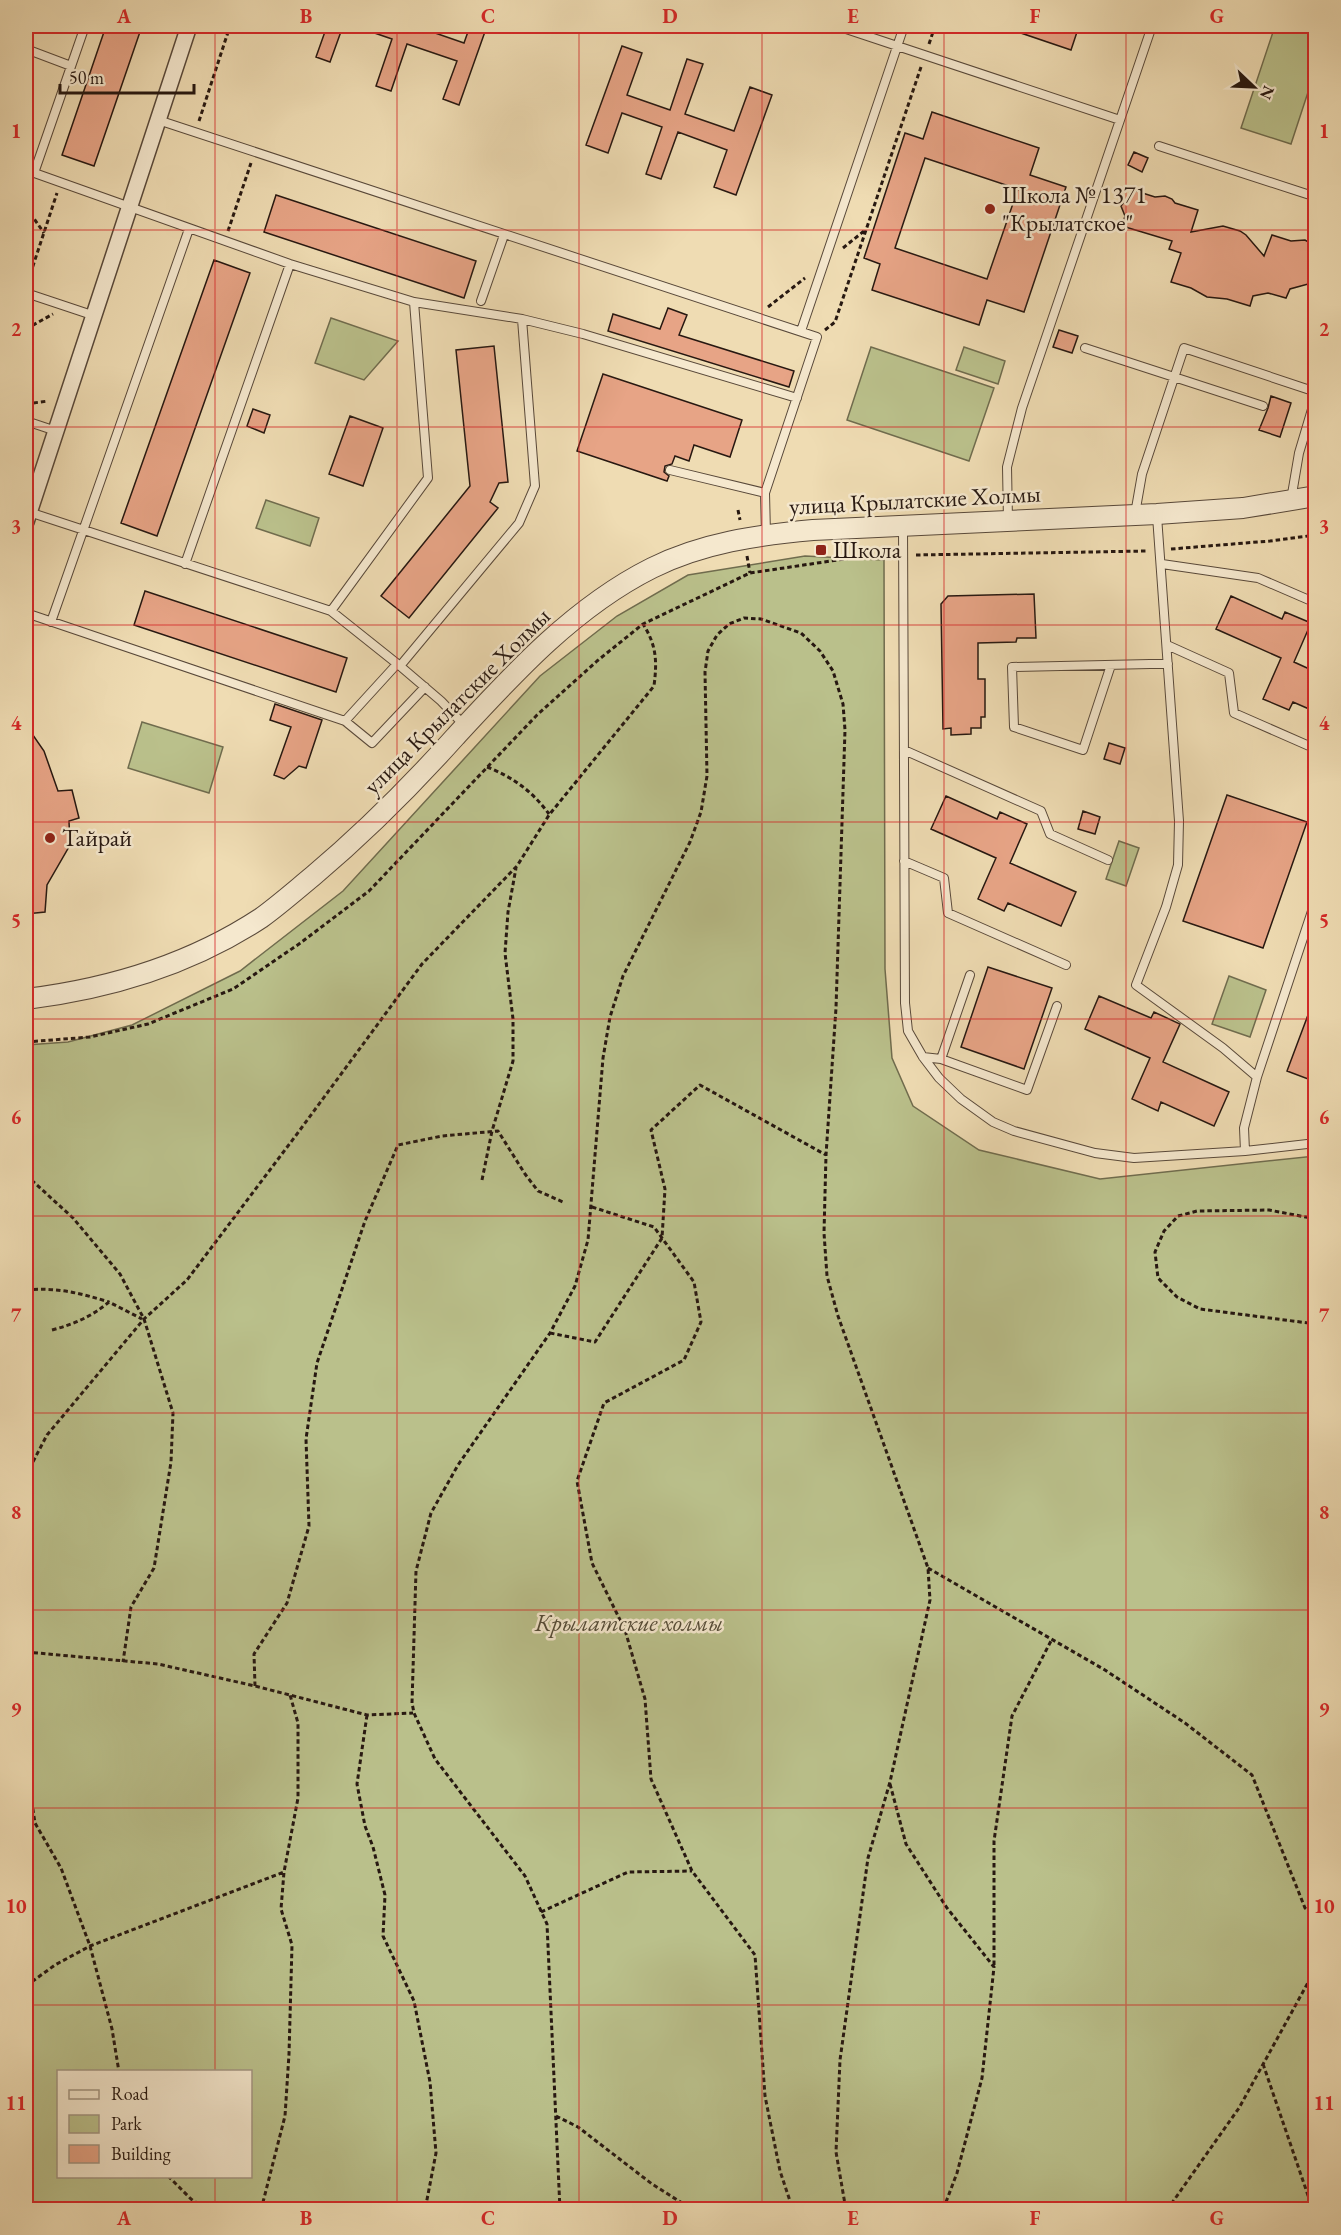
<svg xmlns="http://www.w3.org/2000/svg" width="1341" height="2235" font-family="'EB Garamond',serif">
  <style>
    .green { fill: #bac08b; stroke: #706c4e; stroke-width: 1.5; fill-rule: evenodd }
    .building { fill: #e7a486; stroke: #271811; stroke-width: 1.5; fill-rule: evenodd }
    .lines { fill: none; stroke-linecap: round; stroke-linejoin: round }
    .service-casing { stroke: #59493a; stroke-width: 10 }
    .minor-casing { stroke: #59493a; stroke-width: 18 }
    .tertiary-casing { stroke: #59493a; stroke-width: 22 }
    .path { stroke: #271811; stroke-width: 3; stroke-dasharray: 4.5 3; stroke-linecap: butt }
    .service { stroke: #f5e8ce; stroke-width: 8 }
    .minor { stroke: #f5e8ce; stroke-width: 15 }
    .tertiary { stroke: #f5e8ce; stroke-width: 20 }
    .grid { fill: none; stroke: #d62828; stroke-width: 1.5; stroke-opacity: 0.55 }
    .poi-dot { fill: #8f2418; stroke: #f5e8ce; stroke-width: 2 }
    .labels { text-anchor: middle; stroke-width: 5; stroke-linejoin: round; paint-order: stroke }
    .poi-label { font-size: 24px; fill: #271811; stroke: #f5e8ce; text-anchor: start }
    .street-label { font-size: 24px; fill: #271811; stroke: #f5e8ce }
    .park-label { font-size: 24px; font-style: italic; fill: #534a36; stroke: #f5e8ce }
    .neatline { fill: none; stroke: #d62828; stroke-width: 2 }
    .grid-label { font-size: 20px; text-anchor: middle; font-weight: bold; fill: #d62828 }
  </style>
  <rect width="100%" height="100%" fill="#efdcb3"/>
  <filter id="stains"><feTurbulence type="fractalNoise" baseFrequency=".00333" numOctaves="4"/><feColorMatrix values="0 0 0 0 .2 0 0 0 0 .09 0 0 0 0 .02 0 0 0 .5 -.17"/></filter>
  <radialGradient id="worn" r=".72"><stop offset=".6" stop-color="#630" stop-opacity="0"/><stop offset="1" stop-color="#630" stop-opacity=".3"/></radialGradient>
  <path class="green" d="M1275 26H1293L1315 33V71L1291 144 1241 128Z
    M331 318 398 341 364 380 315 363Z
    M871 347 994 388 969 461 847 420Z
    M964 347 1005 361 998 384 956 370Z
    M266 500 319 518 310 546 256 528Z
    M805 556 884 560 885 969 892 1058 913 1106 979 1150 1100 1179 1315 1156V2209H26V1045L68 1042 132 1025 240 971 343 891 540 676 617 616 688 575ZM58 2072H250V2176H58Z
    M142 722 223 747 209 793 128 768Z
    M1119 841 1139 848 1126 886 1106 879Z
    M1229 976 1266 990 1250 1037 1212 1024Z"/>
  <path class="building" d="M106 26H142L94 166 62 155Z
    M327 26H343L330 62 316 57Z
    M361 26H415L464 43 470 26H487L459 105 443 99 457 61 407 44 391 91 376 86 392 39 360 28Z
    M1007 26H1079L1071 50 1006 28Z
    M622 46 642 53 627 95 670 110 687 59 703 64 685 114 734 131 750 87 772 95 736 195 714 187 727 150 678 132 661 179 646 174 662 127 622 113 608 153 586 145Z
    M932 112 1039 148 1030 175 1066 187 1024 312 987 300 979 325 872 290 880 264 864 258 905 133 923 139ZM925 158 1018 189 987 279 895 248Z
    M1134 152 1148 158 1142 172 1128 165Z
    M1133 190 1155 197 1165 196 1172 199 1175 203 1198 210 1191 232 1223 226 1240 231 1246 235 1264 256 1272 235 1291 241 1305 240 1312 244 1316 250V287L1308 284 1290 289 1286 298 1268 293 1253 296 1250 306 1227 299 1207 297 1191 288 1171 282 1181 253 1169 249 1172 241 1122 226 1125 216 1121 206 1124 202 1129 200Z
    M276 195 476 261 464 298 264 232Z
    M214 260 250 273 157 536 121 523Z
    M668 308 687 315 679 335 794 371 789 387 608 331 613 314 660 329Z
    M1059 330 1078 336 1072 353 1053 347Z
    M494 346 508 482 499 483 490 502 498 508 409 618 381 596 470 486 456 350Z
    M603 374 742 420 730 457 694 445 689 461 675 456 672 464 665 466 664 472 669 476 667 481 577 451Z
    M1271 396 1291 403 1280 437 1259 430 1268 408Z
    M253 409 270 415 264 433 247 426Z
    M350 416 383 428 363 486 329 474Z
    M145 591 347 658 336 692 134 625Z
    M1034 594 1036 638H1017L1016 642 978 643V679H985V717H981V728H971V734L951 735V728L943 729 941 604 948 596Z
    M1231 596 1282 619 1285 612 1311 623 1294 662 1316 672V712L1293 702 1289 710 1263 699 1281 658 1216 629Z
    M275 704 322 720 306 768 299 766 284 779 274 775 291 727 270 720Z
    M26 725 44 751 58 791 72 790 79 818 69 821 70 845 47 885 45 912 26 914V849L30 840 26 819Z
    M1109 743 1125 748 1120 764 1104 759Z
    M1227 795 1307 822 1263 948 1183 921Z
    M946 796 997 819 1000 812 1027 824 1010 863 1076 892 1061 926 1008 903 1004 911 978 899 996 858 931 829Z
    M1083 811 1100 817 1095 834 1078 829Z
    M988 967 1052 988 1024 1069 961 1047Z
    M1099 996 1151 1018 1154 1012 1180 1024 1163 1062 1229 1092 1214 1126 1161 1102 1158 1111 1132 1099 1150 1058 1085 1029Z
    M1314 999H1316V1082L1287 1071Z"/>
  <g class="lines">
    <g class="service-casing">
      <path id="service" d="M837 26 1120 120
        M26 49 71 66
        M158 120 817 337 765 493
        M1159 146 1316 197
        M26 170 290 264 414 302 522 319 535 486 519 523 400 666 441 701 464 725
        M34 173 85 26
        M26 293 95 316
        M481 301 504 235
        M522 319 583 334 797 398
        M801 331 904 26
        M1085 348 1263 406
        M26 421 56 431
        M670 470 765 493 766 534
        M1291 500 1299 453 1316 396
        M29 512 331 611
        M1135 514 1142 474 1184 348 1316 392
        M1157 516 1179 821 1178 865 1166 907 1136 985 1223 1048 1257 1077 1244 1128 1245 1151
        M1008 520 1007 467 1022 408 1152 26
        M903 526 905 1003 908 1031 923 1057 939 1078 961 1099 993 1122 1014 1131 1095 1153 1134 1158 1245 1151 1316 1143
        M185 564 290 264
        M1162 564 1258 578 1316 603
        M26 613 345 721 372 743 425 687
        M51 622 189 229
        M1167 645 1229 673 1234 713 1316 749
        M1111 665 1083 750 1014 727 1012 667 1150 664H1168
        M400 666 331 611 428 478 414 302
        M345 721 397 664
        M904 750 1041 811 1050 834 1108 860
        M904 861 944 878 948 913 1066 965
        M923 1057 941 1059 1027 1090 1057 1006
        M941 1059 970 975
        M1257 1077 1316 899"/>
    </g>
    <g class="minor-casing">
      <path id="minor" d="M26 522 189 26"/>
    </g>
    <g class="tertiary-casing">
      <path id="tertiary" d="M26 999C108 989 191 964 261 918 279 905 296 890 313 876 364 833 411 786 455 737 513 674 574 607 652 568 702 543 757 535 813 530L1157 514 1243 508 1316 496"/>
    </g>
    <path class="path" d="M929 44 935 26
      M199 121 230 26
      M26 198 31 182
      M26 207 44 233
      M228 231 251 163
      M843 248 864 231
      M28 281 57 193
      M768 307 805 278
      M26 325C32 333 31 343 26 352
      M26 329 53 314
      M825 330 835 322 921 67
      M26 404 48 401
      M738 510 740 520
      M1171 549 1270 541 1316 535
      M916 555 1147 551
      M747 556 750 573
      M487 767C513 777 533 792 549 814
      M26 1042 90 1037 148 1024 233 989 299 944 369 891 537 715 597 661 643 624 750 573 878 554 892 555
      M26 1175 73 1218 120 1274 144 1319 173 1413 171 1462 154 1568 131 1607 123 1662
      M482 1180 492 1131 513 1061V1019L505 953 508 912 516 868
      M592 1207 654 1227 694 1282 701 1322 684 1360 604 1403 577 1481 592 1563 625 1630 645 1699 651 1779 692 1871 755 1955 765 2096 780 2171 793 2210
      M1316 1219 1269 1210 1197 1211 1178 1216 1164 1231 1155 1252 1158 1278 1177 1297 1200 1309 1316 1324
      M26 1290C56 1287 80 1293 109 1302
      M52 1330C74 1324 91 1317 109 1302L142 1319
      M550 1333 595 1342 662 1238 665 1189 651 1130 700 1085 826 1155
      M26 1475 47 1435 144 1319 187 1280 297 1134 422 964 517 866 549 815 654 686C657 662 657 646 643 624
      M928 1568 1105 1670 1185 1723 1252 1775 1305 1908 1316 1918
      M26 1652 158 1664 255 1686 367 1715 413 1713
      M255 1686 254 1654 287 1603 309 1526 306 1439 317 1363 365 1221 398 1145 442 1136 498 1131 525 1174 538 1191 563 1202
      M367 1715 357 1784 365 1826 373 1847 385 1895 383 1936 414 2001 430 2082 436 2153 425 2210
      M26 1764 35 1823 61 1868 90 1946 112 2029 119 2072
      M890 1784 906 1844 947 1908 994 1967 982 2078 957 2173 943 2210
      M541 1912 628 1872 692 1871
      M994 1965V1841L1012 1716 1052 1639
      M26 1986 55 1965 90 1946 284 1872
      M1263 2064 1313 2210
      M556 2116 578 2127 652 2184 693 2210
      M168 2176 191 2199 207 2210
      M261 2210 285 2116 289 2054 292 1945 281 1909 284 1872 298 1798V1723L290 1695
      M560 2210 547 1924 525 1876 435 1759 414 1713 412 1703 416 1571 431 1513 458 1465 550 1333 575 1286 588 1240 603 1058 610 1017 623 976 690 842 701 812 707 776 705 672 708 651 717 635 729 624 744 618 761 619 801 633 820 651 833 671 843 704 845 730 836 1008 826 1155 824 1233 827 1276 838 1316 928 1568 930 1600 890 1782 868 1858 840 2060 836 2152 846 2210
      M1167 2210 1239 2108 1316 1968"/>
    <use href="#service" class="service"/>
    <use href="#minor" class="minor"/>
    <use href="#tertiary" class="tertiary"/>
  </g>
  <path class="grid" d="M215 26V2072M397 26V2210M579 26V2210M762 26V2210M944 26V2210M1126 26V2210M26 230H1316M26 427H1316M26 625H1316M26 822H1316M26 1019H1316M26 1216H1316M26 1413H1316M26 1610H1316M26 1808H1316M26 2005H1316M215 2176V2210"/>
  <g class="poi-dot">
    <circle cx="990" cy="209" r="6"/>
    <rect x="815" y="544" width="12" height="12" rx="3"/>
    <circle cx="50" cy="838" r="6"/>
  </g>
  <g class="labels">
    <g class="poi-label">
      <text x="1002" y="203">Школа № 1371<tspan x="1002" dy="28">"Крылатское"</tspan></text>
      <text x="833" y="558">Школа</text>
      <text x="62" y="846">Тайрай</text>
    </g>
    <g class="street-label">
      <text transform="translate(915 500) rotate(-3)" y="8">улица Крылатские Холмы</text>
      <text transform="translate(457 701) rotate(-45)" y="8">улица Крылатские Холмы</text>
    </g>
    <g class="park-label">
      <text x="629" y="1631">Крылатские холмы</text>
    </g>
  </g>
  <rect width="1341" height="2235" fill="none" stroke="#efdcb3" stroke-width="66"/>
  <rect x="57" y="2070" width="195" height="108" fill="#f5e8ce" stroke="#a39582" stroke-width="1.5"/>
  <rect x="69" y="2090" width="30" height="9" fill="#f5e8ce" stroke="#a39582" stroke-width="1.5"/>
  <text x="111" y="2100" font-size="18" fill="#271811">Road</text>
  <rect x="69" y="2115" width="30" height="18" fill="#bac08b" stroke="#a39582" stroke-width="1.5"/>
  <text x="111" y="2130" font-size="18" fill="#271811">Park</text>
  <rect x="69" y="2145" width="30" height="18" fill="#e7a486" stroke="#a39582" stroke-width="1.5"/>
  <text x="111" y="2160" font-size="18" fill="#271811">Building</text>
  <g transform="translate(1254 87) rotate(113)" stroke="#f5e8ce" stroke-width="4.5" paint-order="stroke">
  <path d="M0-4.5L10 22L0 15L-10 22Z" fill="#271811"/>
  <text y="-9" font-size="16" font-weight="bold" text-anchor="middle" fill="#271811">N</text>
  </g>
  <path d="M60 84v9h134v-9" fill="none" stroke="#271811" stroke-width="3"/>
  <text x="69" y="84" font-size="18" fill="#271811" stroke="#f5e8ce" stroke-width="4.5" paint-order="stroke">50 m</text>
  <rect x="33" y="33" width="1275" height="2169" class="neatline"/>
  <g class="grid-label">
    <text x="124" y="23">A</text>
    <text x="306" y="23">B</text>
    <text x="488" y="23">C</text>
    <text x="670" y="23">D</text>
    <text x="853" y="23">E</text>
    <text x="1035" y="23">F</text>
    <text x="1217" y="23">G</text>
    <text x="16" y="138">1</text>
    <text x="1324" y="138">1</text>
    <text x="16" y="336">2</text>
    <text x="1324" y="336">2</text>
    <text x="16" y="533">3</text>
    <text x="1324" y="533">3</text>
    <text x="16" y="730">4</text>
    <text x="1324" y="730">4</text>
    <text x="16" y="927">5</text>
    <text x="1324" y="927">5</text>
    <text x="16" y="1124">6</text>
    <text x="1324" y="1124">6</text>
    <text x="16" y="1322">7</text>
    <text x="1324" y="1322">7</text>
    <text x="16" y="1519">8</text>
    <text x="1324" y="1519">8</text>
    <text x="16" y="1716">9</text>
    <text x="1324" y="1716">9</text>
    <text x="16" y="1913">10</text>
    <text x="1324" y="1913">10</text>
    <text x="16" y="2110">11</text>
    <text x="1324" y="2110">11</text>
    <text x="124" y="2225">A</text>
    <text x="306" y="2225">B</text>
    <text x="488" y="2225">C</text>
    <text x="670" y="2225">D</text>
    <text x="853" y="2225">E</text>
    <text x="1035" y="2225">F</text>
    <text x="1217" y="2225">G</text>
  </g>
  <rect width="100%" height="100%" filter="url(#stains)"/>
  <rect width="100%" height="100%" fill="url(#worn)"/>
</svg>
